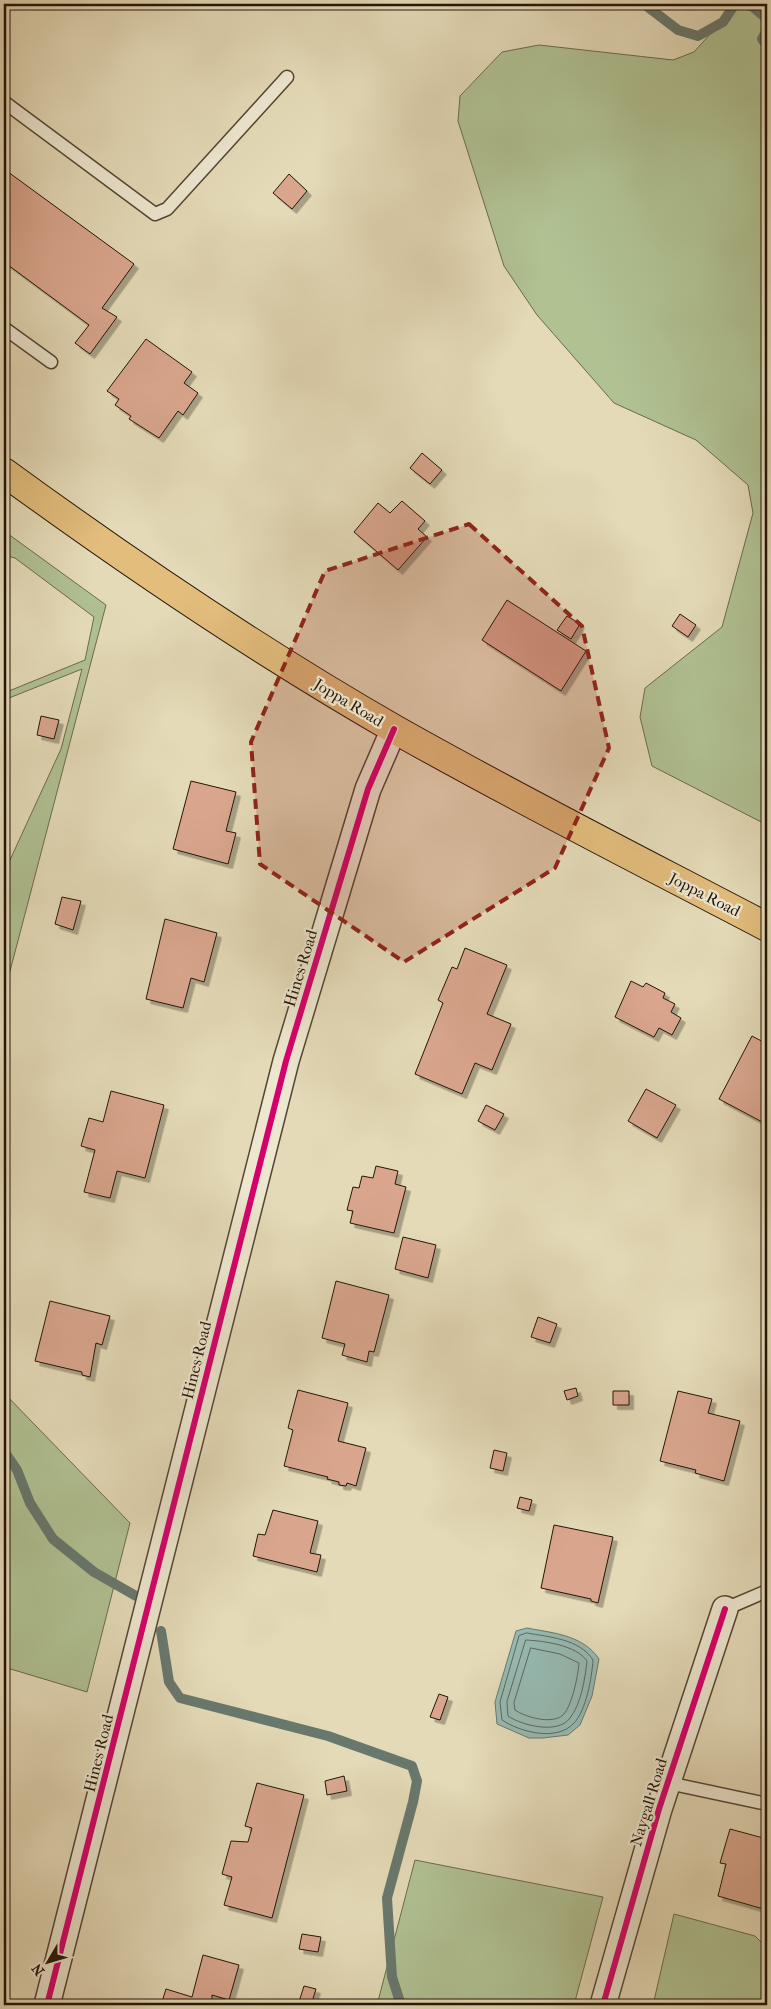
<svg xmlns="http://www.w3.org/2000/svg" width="771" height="2009" font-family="'IM FELL French Canon',serif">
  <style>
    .green { fill: #b0c192; stroke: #6a6a4c }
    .water { fill: #96bab3; stroke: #68786e }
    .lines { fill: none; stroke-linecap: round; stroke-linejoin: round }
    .shore { stroke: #5d675d; stroke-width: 1 }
    .stream { stroke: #68786e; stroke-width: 10 }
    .building { fill: #d9a68d; stroke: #241407; filter: url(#shadow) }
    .service-casing { stroke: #544633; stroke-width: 15 }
    .minor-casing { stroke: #544633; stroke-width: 28 }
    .primary-casing { stroke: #241407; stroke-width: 30 }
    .service { stroke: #ede7d0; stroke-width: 12 }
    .minor { stroke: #ede7d0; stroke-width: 25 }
    .primary { stroke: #e2bd7c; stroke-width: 28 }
    .cycleway-casing { stroke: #ede7d0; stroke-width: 9 }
    .cycleway { stroke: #d6006c; stroke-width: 6 }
    .marked { fill: #8f2418; fill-opacity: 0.2; stroke: #8f2418; stroke-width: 4; stroke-dasharray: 10 6; stroke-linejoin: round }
    .labels { text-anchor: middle; stroke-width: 4.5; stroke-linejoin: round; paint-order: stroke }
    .street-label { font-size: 16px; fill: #241407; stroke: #ede7d0 }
  </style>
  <defs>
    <filter id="shadow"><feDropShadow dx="4.5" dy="4.5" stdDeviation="0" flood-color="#0004"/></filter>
  </defs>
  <rect width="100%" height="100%" fill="#e4dab7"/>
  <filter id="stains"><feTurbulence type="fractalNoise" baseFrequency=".004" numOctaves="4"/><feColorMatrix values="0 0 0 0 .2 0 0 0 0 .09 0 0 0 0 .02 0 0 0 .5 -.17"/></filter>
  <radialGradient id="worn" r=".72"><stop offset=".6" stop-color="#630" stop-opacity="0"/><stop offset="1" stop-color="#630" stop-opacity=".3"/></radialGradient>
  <path class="green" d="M737 4H767V825L652 766 640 717 645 688 722 627 753 513 748 485 696 440 614 403 537 315 504 266 458 121 460 96 502 52 539 45 673 60 694 52Z
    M4 531 106 605 4 994V873L61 749 82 669 4 700V693L85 660 94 617 15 558 4 555Z
    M4 1393 130 1523 87 1692 4 1667Z
    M415 1860 603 1897 574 2005H377Z
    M674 1914 755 1936 767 1948V2005H653Z"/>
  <path class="water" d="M527 1628C553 1633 583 1635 599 1659L592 1696 580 1725 568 1735 543 1738H529L497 1724 495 1702 516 1631Z"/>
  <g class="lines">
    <path class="shore" d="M527 1633C549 1637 580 1639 593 1660 592 1677 586 1711 574 1723 557 1742 520 1732 502 1720L500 1702 519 1636Z
      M526 1640C544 1641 576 1645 587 1661 585 1679 581 1704 570 1718 558 1735 521 1725 508 1716L507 1702Z
      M531 1648 560 1654 579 1663C578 1676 572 1706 563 1715 552 1725 525 1717 515 1710L514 1703Z"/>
    <path class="stream" d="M644 4 678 30 698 36 723 22 735 4
      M744 4 753 7 767 19
      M767 30 762 39 767 45
      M4 1451 17 1470 30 1503 53 1539 94 1572 136 1596
      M161 1631 169 1682 180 1698 328 1736 412 1766 417 1781 413 1802 387 1898 392 1977 401 2005"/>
  </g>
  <path class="building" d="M4 169 134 264 102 308 117 317 90 354 75 343 89 325 4 262Z
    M289 174 307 191 292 209 273 193Z
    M146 339 192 372 184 383 198 393 183 415 178 411 159 438 129 419 131 416 115 405 119 399 107 391Z
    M422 453 442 470 430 484 410 468Z
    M402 501 425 521 418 529 427 537 398 570 354 532 378 503 390 513Z
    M507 600 586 651 561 691 482 640Z
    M680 614 696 625 688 637 672 626Z
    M567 616 580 624 571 639 557 630Z
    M41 716 59 720 54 739 37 735Z
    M191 781 236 792 226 831 236 833 228 864 173 849Z
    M62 897 81 901 73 930 55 924Z
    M165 919 217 933 204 982 191 978 183 1008 146 999Z
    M465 948 507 965 487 1014 511 1024 492 1070 475 1063 462 1094 415 1074 443 1003 438 1000 452 967 457 969Z
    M631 981 643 987 646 983 665 993 663 998 675 1004 671 1012 681 1018 672 1035 659 1028 654 1037 615 1017Z
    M752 1036 767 1044 766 1124 719 1099Z
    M646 1089 676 1105 657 1138 628 1121Z
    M111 1091 164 1105 145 1178 117 1171 110 1198 84 1192 95 1150 81 1146 89 1118 103 1122Z
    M486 1105 504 1114 495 1130 478 1121Z
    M376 1166 398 1171 395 1184 406 1187 394 1233 350 1223 353 1211 347 1210 353 1187 359 1188 362 1176 373 1178Z
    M403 1237 436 1245 428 1278 395 1269Z
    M336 1281 389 1295 374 1352 369 1351 367 1362 342 1355 345 1344 322 1338Z
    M50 1301 110 1316 102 1345 96 1343 90 1377 82 1375V1372L35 1361Z
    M538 1317 557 1324 550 1343 531 1337Z
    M576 1388 578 1396 567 1400 564 1391Z
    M298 1390 348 1403 338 1441 366 1448 356 1486 347 1483 346 1486 339 1485V1482L327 1479 328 1477 284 1466 293 1430 288 1428Z
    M613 1391H629V1405H613Z
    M678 1391 712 1399 708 1413 740 1421 724 1481 695 1473 696 1470 660 1461Z
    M494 1450 507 1453 503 1471 490 1468Z
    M520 1497 532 1500 529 1511 517 1508Z
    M273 1510 318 1521 310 1553 321 1555 317 1572 253 1556 258 1534 265 1535Z
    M554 1525 613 1537 598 1603 591 1601V1599L541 1588Z
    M439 1694 448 1697 440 1720 430 1717Z
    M344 1776 347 1791 327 1795 325 1781Z
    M257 1783 304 1795 272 1918 224 1905 232 1877 222 1874 231 1841 248 1842 252 1828 245 1826Z
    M730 1829 767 1839V1910L718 1896 726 1864 720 1863Z
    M302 1934 321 1937 318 1952 299 1949Z
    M203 1955 239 1965 229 2000 212 1995V2005H161L166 1989 192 1997Z
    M304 1986 316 1989 311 2005H298Z"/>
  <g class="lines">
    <g class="service-casing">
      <path id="service" d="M4 102 155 214 167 209 287 77
        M4 328 51 362
        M725 1609 767 1591
        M668 1783 767 1804"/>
    </g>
    <g class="minor-casing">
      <path id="minor" d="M47 2005 286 1061 368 789 394 729
        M603 2005 659 1809 725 1609"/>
    </g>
    <g class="primary-casing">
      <path id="primary" d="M4 472C130 564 260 652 396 730 518 799 643 862 767 927"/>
    </g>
    <use href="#service" class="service"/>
    <use href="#minor" class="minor"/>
    <use href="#primary" class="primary"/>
    <g class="cycleway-casing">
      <path id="cycleway" d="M47 2005 286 1061 368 789 394 729
        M603 2005 659 1809 725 1609"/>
    </g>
    <use href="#cycleway" class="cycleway"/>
  </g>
  <path class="marked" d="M469 524 582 626 609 748 555 868 404 962 260 864 251 742 325 571Z"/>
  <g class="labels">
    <g class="street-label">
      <text transform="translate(349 702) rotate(31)" y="6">Joppa Road</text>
      <text transform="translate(705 894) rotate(27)" y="6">Joppa Road</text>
      <text transform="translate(300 968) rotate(-73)" y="6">Hines Road</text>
      <text transform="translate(196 1360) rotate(-76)" y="6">Hines Road</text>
      <text transform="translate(98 1753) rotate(-76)" y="6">Hines Road</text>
      <text transform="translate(648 1802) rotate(-73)" y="6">Naygall Road</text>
    </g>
  </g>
  <rect width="771" height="2009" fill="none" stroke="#e4dab7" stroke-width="20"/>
  <rect x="5" y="5" width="761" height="1999" fill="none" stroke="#241407" stroke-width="2.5"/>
  <rect x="10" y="10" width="751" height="1989" fill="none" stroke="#241407"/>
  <g transform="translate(48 1962) rotate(232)" stroke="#ede7d0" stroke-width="4" paint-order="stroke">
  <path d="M0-4L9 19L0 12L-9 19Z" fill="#241407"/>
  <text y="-8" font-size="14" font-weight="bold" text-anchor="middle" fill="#241407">N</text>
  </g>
  <rect width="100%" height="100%" filter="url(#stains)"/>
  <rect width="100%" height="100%" fill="url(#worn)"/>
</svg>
